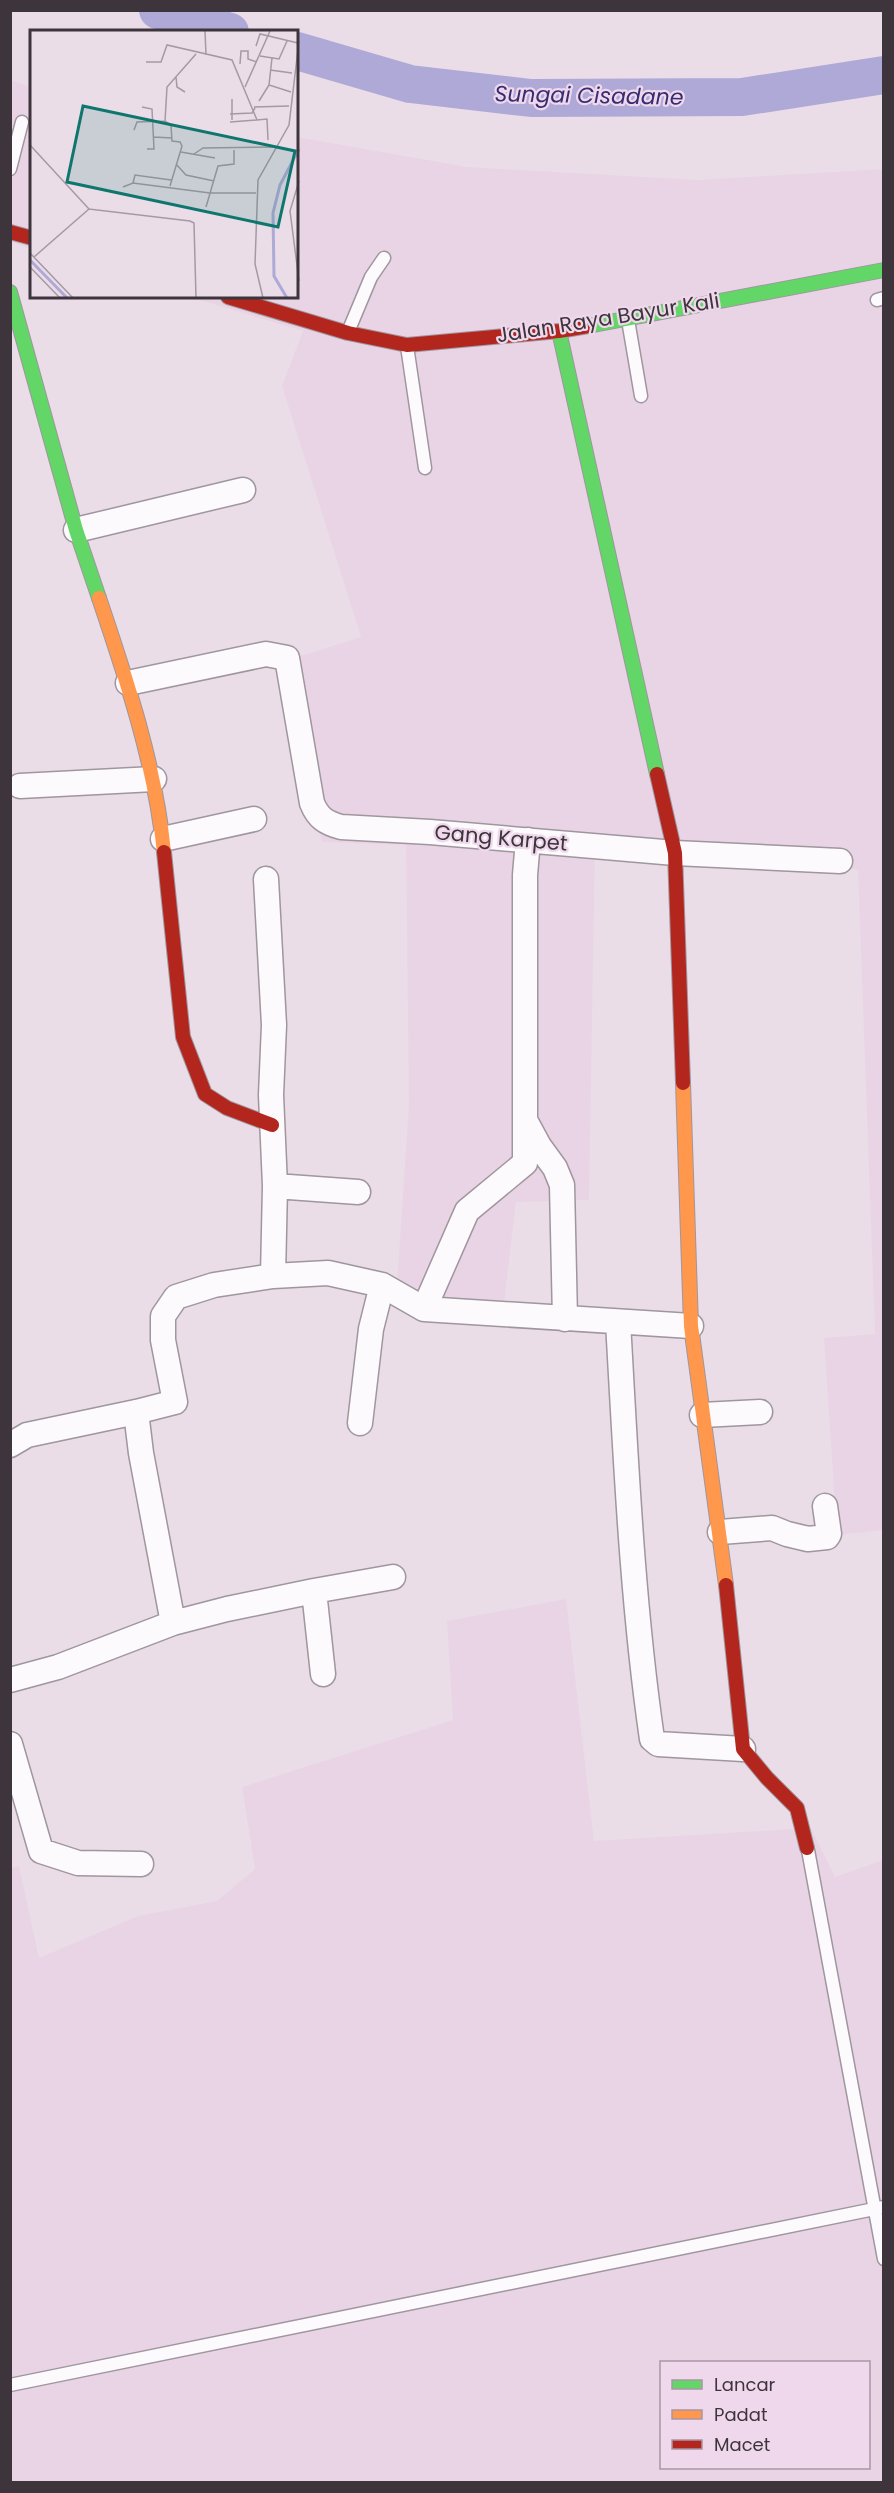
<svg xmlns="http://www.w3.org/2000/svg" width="894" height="2493" font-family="Poppins,sans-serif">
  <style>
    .built { fill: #e9d4e6; fill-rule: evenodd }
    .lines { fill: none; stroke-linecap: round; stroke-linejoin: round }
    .river { stroke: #aea9d6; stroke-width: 38 }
    .lane-casing { stroke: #9f969e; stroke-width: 15 }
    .street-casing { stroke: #9f969e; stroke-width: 27 }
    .fast-casing { stroke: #9f969e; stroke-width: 16 }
    .slow-casing { stroke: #9f969e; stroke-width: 16 }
    .jam-casing { stroke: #9f969e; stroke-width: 16 }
    .lane { stroke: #fcfafc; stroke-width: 12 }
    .street { stroke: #fcfafc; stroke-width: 24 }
    .fast { stroke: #63d668; stroke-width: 14 }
    .slow { stroke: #ff974d; stroke-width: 14 }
    .jam { stroke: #b3261e; stroke-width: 14 }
    .labels { text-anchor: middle; stroke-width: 4.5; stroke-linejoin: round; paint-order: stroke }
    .street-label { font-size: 21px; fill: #3d343c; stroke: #efd8eb }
    .water-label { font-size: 22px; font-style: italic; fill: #372d73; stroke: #efd8eb }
    .inset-river { fill: none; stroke: #aea9d6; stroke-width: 3 }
    .inset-road { fill: none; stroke: #a599a3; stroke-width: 1.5 }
    .view { fill: #0f766e; fill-opacity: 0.15; stroke: #0f766e; stroke-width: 3 }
    .inset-edge { fill: none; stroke: #3d343c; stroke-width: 3 }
  </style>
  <rect width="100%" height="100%" fill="#eadde8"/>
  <path class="built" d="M10 80 31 87V249L11 242Z
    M297 137 467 167 697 180 883 169V1530L837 1535 824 1338 875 1334 858 870 834 864 595 846 589 1200 516 1202 503 1311 396 1299 409 1105 406 845 322 842 288 660 361 637 282 386 303 331 190 297H297Z
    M566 1599 594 1841 811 1828 835 1877 883 1860V2482H11V1868L19 1866 39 1958 138 1916 217 1901 255 1869 242 1787 453 1720 447 1621ZM662 2362H868V2468H662Z"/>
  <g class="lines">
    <path class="river" d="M158 10 230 32
      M297 51 410 84 531 98 742 97 884 75"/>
    <g class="lane-casing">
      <path id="lane" d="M10 169 22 122
        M877 300 884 298
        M628 320 641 396
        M348 332 371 277 384 258
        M407 346 425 468
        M808 1850 884 2259
        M10 2385 884 2207"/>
    </g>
    <g class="street-casing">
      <path id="street" d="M76 530 243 490
        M128 683 266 654 287 658 312 803C318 818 326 823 341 827L430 832 675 853 840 861
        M20 786 154 779
        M163 839 254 819
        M266 879 274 1025 271 1095 275 1186 273 1276
        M526 1122 539 1146 555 1168 562 1185 565 1319
        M275 1186 358 1192
        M424 1309 467 1211 525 1163V875L528 840
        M618 1322C626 1461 632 1601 652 1739L658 1744 743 1749
        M136 1412 141 1453 173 1623
        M702 1415 760 1412
        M360 1423 371 1329 382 1285
        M10 1445 27 1435 136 1412 175 1402 163 1340V1316L176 1297 214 1285 273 1276 328 1273 382 1285 424 1309 691 1326
        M720 1532 772 1528 787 1534 808 1539 827 1537 829 1534 825 1506
        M314 1591 393 1577
        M10 1680 58 1667 173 1623 227 1609 314 1591 323 1674
        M10 1744 41 1851 78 1863 141 1864"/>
    </g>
    <g class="fast-casing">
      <path id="fast" d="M10 292 76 530 99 598
        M588 326 884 270
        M559 331 657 774"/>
    </g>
    <g class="slow-casing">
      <path id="slow" d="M99 598C127 681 155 764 164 852
        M683 1083 691 1326 726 1585"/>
    </g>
    <g class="jam-casing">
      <path id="jam" d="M10 232 32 238
        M228 297 348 333 407 345 559 331 588 326
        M657 774 675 853 683 1083
        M164 852 183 1037 205 1094 227 1108 272 1125
        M726 1585 743 1749 767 1778 797 1808 807 1848"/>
    </g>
    <use href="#lane" class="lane"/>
    <use href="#street" class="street"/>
    <use href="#fast" class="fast"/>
    <use href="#slow" class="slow"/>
    <use href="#jam" class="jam"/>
  </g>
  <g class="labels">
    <g class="street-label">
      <text transform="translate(608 318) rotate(-9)" y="7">Jalan Raya Bayur Kali</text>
      <text transform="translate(501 838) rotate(5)" y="7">Gang Karpet</text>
    </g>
    <g class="water-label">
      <text transform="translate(589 95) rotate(1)" y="8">Sungai Cisadane</text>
    </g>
  </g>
  <g transform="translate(30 30)">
    <rect width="268" height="268" fill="#eadde8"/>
    <path class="inset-river" d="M0 230 37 268M257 268 244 246 243 183 250 155 269 119"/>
    <path class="inset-road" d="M175 1 176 25M226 16 230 4 268 13M230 26 249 29 257 11M242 28 239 55 261 62M116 32H131L137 15 202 30 227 90 237 89 238 110M210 34 211 21H218V29L227 32M240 40 262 43M146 47 147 57 155 62M215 57 240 1M202 69V90M229 71 239 55M112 77 122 79 124 119H117M224 77 259 76M200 84 222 83 225 78M135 91 137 57 166 24M200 92 227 90M104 100 107 92 135 91 141 95 142 111 150 112 152 116 140 156M124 107 142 108M0 115 59 179M151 122 185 128M164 124 173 118 245 117M146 134 156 145 184 151M269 151 260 181 269 251M103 153 105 145 141 150M93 157 103 153 180 163H226M176 177 188 136 204 134V120M0 223 43 268M4 227 59 179 160 191 164 193 166 268M0 237 30 268M233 268 225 234 228 150 259 95 269 11"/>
    <path class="view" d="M53 76 265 121 248 197 37 152Z"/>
    <rect width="268" height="268" class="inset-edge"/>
  </g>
  <rect width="894" height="2493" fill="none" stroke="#3d343c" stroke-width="24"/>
  <rect x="660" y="2361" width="210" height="108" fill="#efd8eb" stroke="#a896a5" stroke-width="1.5"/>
  <rect x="672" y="2380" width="30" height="9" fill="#63d668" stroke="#a896a5" stroke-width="1.5"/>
  <text x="714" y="2391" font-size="18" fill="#3d343c">Lancar</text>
  <rect x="672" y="2410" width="30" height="9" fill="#ff974d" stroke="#a896a5" stroke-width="1.5"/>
  <text x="714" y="2421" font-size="18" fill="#3d343c">Padat</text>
  <rect x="672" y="2440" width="30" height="9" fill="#b3261e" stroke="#a896a5" stroke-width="1.5"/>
  <text x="714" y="2451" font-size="18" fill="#3d343c">Macet</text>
</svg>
